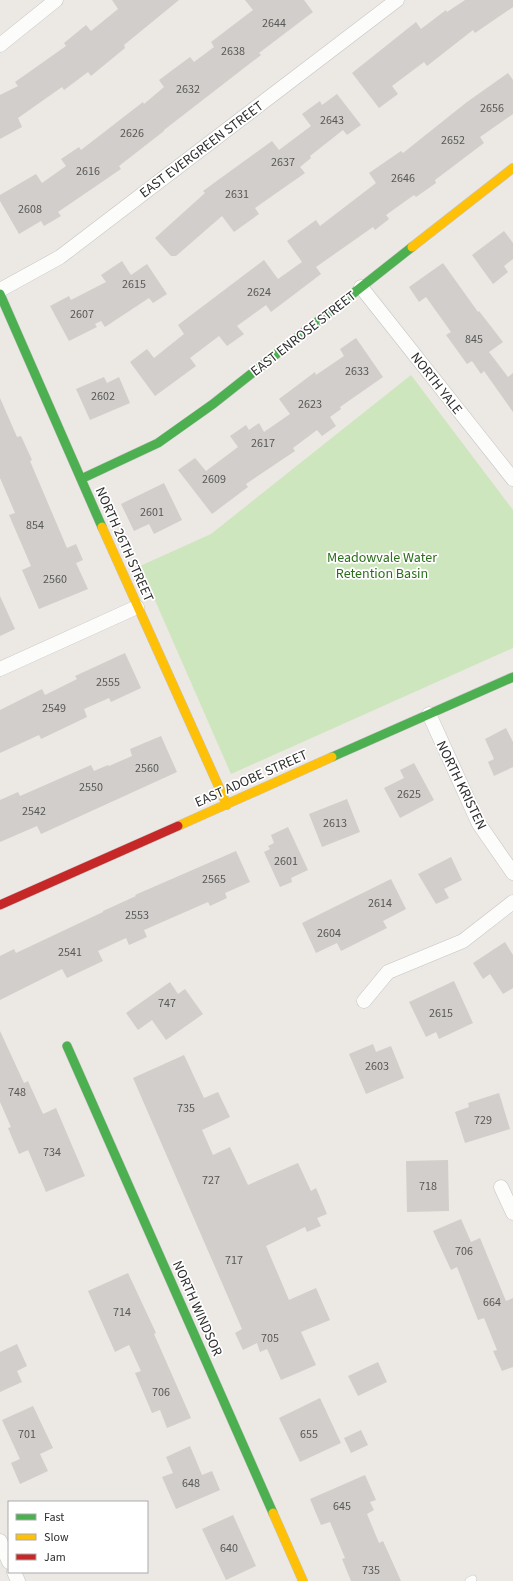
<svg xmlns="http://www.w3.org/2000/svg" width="513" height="1581" font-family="'Source Sans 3',sans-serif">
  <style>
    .green { fill: #cee6be }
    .building { fill: #d1cecb }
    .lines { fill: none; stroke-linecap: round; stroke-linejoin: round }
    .lane-casing { stroke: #c5c4c5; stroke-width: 8 }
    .street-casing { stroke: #c5c4c5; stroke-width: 15 }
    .fast-casing { stroke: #c5c4c5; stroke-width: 10 }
    .slow-casing { stroke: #c5c4c5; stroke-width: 10 }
    .jam-casing { stroke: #c5c4c5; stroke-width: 10 }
    .lane { stroke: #fcfcfb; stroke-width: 7 }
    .street { stroke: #fcfcfb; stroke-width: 14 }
    .fast { stroke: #4caf50; stroke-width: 9 }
    .slow { stroke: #ffc107; stroke-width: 9 }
    .jam { stroke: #c62828; stroke-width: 9 }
    .labels { text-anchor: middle; stroke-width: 3.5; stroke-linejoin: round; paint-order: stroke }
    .number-label { font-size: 12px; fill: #585857 }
    .street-label { font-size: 14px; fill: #2e2e2e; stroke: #fff }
    .park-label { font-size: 14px; fill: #2c6e1b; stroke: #fff }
  </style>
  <rect width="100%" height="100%" fill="#ece8e4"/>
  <path class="green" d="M411 375 513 510V648L231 774 140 566 211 534Z"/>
  <path class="building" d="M112 0H179L124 45 125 48 91 76 88 72 64 90 62 87 18 118 22 127 0 139V95L18 86 15 82 66 46 64 43 86 25 91 31 118 9Z
    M245 0H304L313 12 259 53 261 55 164 130V131L119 166 121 169 58 212 61 216 44 226 41 221 19 234 0 201V195L36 174 42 183 66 166 61 159 79 147 81 150 143 102 144 104 164 87 159 80 190 57 194 62 214 47 211 42 253 10Z
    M465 0H513V7L475 33 473 30 427 66 424 62 392 86 398 94 379 108 352 73 416 22 421 29 446 10 447 12Z
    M508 73 513 80V114L480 137 484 143 435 180 436 183 416 197 414 195 386 215 389 219 375 230 373 227 316 267 321 274 271 312 266 305 237 326 244 334 227 346 219 336 190 358 196 366 155 396 130 362 147 349 154 358 184 334 178 325 264 260 278 279 302 262 287 241 316 220 320 226 376 183 369 173 401 151 403 153 467 102Z
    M337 94 361 125 347 135 343 130 310 156 311 158 300 167 305 173 255 208 259 214 234 232 222 216 176 256H171L155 238 205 193 203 191 272 141 279 150 311 126 302 114 320 101 322 105Z
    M504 231 513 243V259L504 266 508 272 493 284 472 255Z
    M122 261 131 275 147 264 167 294 153 303 149 298 105 327 101 321 95 324 97 327 69 341 50 306 69 296 71 300 106 282 101 275Z
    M443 263 478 312 479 311 503 342 489 352 508 377 513 373V412L484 371 481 374 472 361 467 364 446 335 451 332 426 297 419 302 409 287Z
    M356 338 383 377 340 407 341 409 330 417 336 426 322 436 317 430 293 448 295 451 246 484 248 487 212 514 178 470 195 458 206 471 238 447 230 436 246 425 249 430 259 423 264 432 290 414 279 399 315 372 316 375 344 356 340 349Z
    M104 377 107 383 119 377 130 403 90 420 76 389Z
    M0 398 17 437 21 436 32 460 30 461 67 548 76 544 83 560 76 563 88 589 39 609 22 570 31 566 9 515 15 513 0 478Z
    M164 483 182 520 154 534 149 524 134 531 121 504Z
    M0 596 15 629 0 636Z
    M125 653 141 688 111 702 109 698 84 709 87 717 41 739 39 735 0 753V710L42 689 45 695 77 679 75 676Z
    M506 728 513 742V767L494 776 488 762 494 759 485 739Z
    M161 736 177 772 41 834 37 826 0 842V800L18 792 20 796 91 765 94 771 108 765 109 766 132 756 130 749Z
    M414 763 434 800 400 818 384 788 404 778 400 770Z
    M347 799 360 832 322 847 309 814Z
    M288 827 308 870 291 878 292 882 280 887 264 852 270 849 268 846 274 843 271 835Z
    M236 851 250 882 225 893 227 898 210 906 208 902 144 930 147 937 129 945 126 938 98 951 103 961 67 978 62 969 0 1000V956L14 949 16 953 103 912V911L136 896 135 895Z
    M451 857 462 880 444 889 449 898 436 904 418 874Z
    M391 879 406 909 383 921 387 928 341 951 337 943 316 953 302 923Z
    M505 942 513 955V988L503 994 490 974 483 979 473 963Z
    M454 981 473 1023 439 1039 436 1032 426 1037 409 1002Z
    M170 982 178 994 185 989 203 1014 166 1040 152 1020 138 1030 126 1013Z
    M0 1031 24 1083 28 1081 43 1114 56 1108 85 1176 46 1192 28 1150 19 1154 8 1128 11 1127 0 1102Z
    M373 1044 376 1052 391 1046 404 1078 366 1094 349 1054Z
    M184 1055 204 1098 218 1092 230 1117 202 1130 213 1155 230 1147 248 1185 298 1163 311 1191 316 1188 327 1214 317 1218 321 1226 307 1232 305 1227 266 1246 289 1300 316 1288 330 1320 301 1332 316 1365 281 1380 267 1349 260 1352 257 1343 243 1350 235 1333 242 1329 133 1078Z
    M499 1093 510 1129 465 1143 455 1112 469 1107 468 1103Z
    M448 1160 449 1211 407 1212 406 1161Z
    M461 1219 471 1242 480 1238 506 1301 513 1298V1367L502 1371 493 1351 497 1350 484 1318 478 1320 457 1267 451 1270 433 1231Z
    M128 1273 156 1333 154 1334 191 1418 167 1428 160 1410 152 1413 135 1373 141 1371 129 1345 115 1352 88 1291Z
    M17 1344 27 1366 17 1371 22 1382 0 1392V1352Z
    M378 1362 387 1382 358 1396 348 1376Z
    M320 1398 341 1443 300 1462 279 1418Z
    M33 1406 53 1448 40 1454 48 1471 20 1484 11 1463 20 1459 2 1420Z
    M361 1430 368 1445 351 1453 344 1438Z
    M190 1446 202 1475 212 1471 220 1490 176 1509 162 1477 173 1473 166 1457Z
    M365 1475 376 1500 370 1502 374 1510 367 1514 379 1543 383 1541 401 1581H351L342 1559 345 1558 330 1522 321 1525 310 1499Z
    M233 1515 256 1566 226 1580 202 1529Z"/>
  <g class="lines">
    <g class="lane-casing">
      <path id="lane" d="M469 1581 473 1579"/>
    </g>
    <g class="street-casing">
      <path id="street" d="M0 45 56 0
        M361 287 513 479
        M0 290 60 257 397 0
        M0 669 137 607
        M429 714 479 824 513 873
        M364 1001 388 972 463 941 513 902
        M501 1187 513 1213
        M0 1541 9 1562
        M14 1572 18 1581"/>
    </g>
    <g class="fast-casing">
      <path id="fast" d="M0 294 102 527
        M81 479 158 443 213 404 412 247
        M332 757 513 677
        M67 1046 273 1513"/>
    </g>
    <g class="slow-casing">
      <path id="slow" d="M412 247 513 168
        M102 527 227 805
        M178 826 332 757
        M273 1513 303 1581"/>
    </g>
    <g class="jam-casing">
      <path id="jam" d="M0 905 178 826"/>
    </g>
    <use href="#lane" class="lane"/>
    <use href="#street" class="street"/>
    <use href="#fast" class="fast"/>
    <use href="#slow" class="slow"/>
    <use href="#jam" class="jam"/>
  </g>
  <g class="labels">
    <g class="number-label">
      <text x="274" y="27">2644</text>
      <text x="233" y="55">2638</text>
      <text x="188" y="93">2632</text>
      <text x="492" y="112">2656</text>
      <text x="332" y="124">2643</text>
      <text x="132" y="137">2626</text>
      <text x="453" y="144">2652</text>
      <text x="283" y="166">2637</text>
      <text x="88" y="175">2616</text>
      <text x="403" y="182">2646</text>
      <text x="237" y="198">2631</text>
      <text x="30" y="213">2608</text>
      <text x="134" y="288">2615</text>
      <text x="259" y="296">2624</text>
      <text x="82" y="318">2607</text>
      <text x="474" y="343">845</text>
      <text x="357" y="375">2633</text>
      <text x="103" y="400">2602</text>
      <text x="310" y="408">2623</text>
      <text x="263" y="447">2617</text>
      <text x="214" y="483">2609</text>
      <text x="152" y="516">2601</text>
      <text x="35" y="529">854</text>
      <text x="55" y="583">2560</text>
      <text x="108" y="686">2555</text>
      <text x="54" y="712">2549</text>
      <text x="147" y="772">2560</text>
      <text x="91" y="791">2550</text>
      <text x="409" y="798">2625</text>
      <text x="34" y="815">2542</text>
      <text x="335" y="827">2613</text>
      <text x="286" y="865">2601</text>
      <text x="214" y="883">2565</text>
      <text x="380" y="907">2614</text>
      <text x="137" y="919">2553</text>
      <text x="329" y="937">2604</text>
      <text x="70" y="956">2541</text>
      <text x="167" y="1007">747</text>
      <text x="441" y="1017">2615</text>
      <text x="377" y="1070">2603</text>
      <text x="17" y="1096">748</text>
      <text x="186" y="1112">735</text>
      <text x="483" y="1124">729</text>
      <text x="52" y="1156">734</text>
      <text x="211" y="1184">727</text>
      <text x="428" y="1190">718</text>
      <text x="464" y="1255">706</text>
      <text x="234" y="1264">717</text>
      <text x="492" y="1306">664</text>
      <text x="122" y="1316">714</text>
      <text x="270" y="1342">705</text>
      <text x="161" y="1396">706</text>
      <text x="27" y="1438">701</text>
      <text x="309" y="1438">655</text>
      <text x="191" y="1487">648</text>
      <text x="342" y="1510">645</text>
      <text x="229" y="1552">640</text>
      <text x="371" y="1574">735</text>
    </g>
    <g class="street-label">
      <text transform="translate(201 149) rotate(-37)" y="5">EAST EVERGREEN STREET</text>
      <text transform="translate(303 333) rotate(-38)" y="5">EAST ENROSE STREET</text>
      <text transform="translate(437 383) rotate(52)" y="5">NORTH YALE</text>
      <text transform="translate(125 544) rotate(66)" y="5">NORTH 26TH STREET</text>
      <text transform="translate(251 778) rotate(-24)" y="5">EAST ADOBE STREET</text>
      <text transform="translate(462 785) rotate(64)" y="5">NORTH KRISTEN</text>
      <text transform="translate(198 1308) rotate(66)" y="5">NORTH WINDSOR</text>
    </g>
    <g class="park-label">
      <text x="382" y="562">Meadowvale Water<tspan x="382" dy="16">Retention Basin</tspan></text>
    </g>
  </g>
  <rect x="8" y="1501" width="140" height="72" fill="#ffffff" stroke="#ababab"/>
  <rect x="16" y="1514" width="20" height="6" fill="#4caf50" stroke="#ababab"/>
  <text x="44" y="1521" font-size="12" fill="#2e2e2e">Fast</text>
  <rect x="16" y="1534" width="20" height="6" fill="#ffc107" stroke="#ababab"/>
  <text x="44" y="1541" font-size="12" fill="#2e2e2e">Slow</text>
  <rect x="16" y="1554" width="20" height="6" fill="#c62828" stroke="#ababab"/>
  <text x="44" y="1561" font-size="12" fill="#2e2e2e">Jam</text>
</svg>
